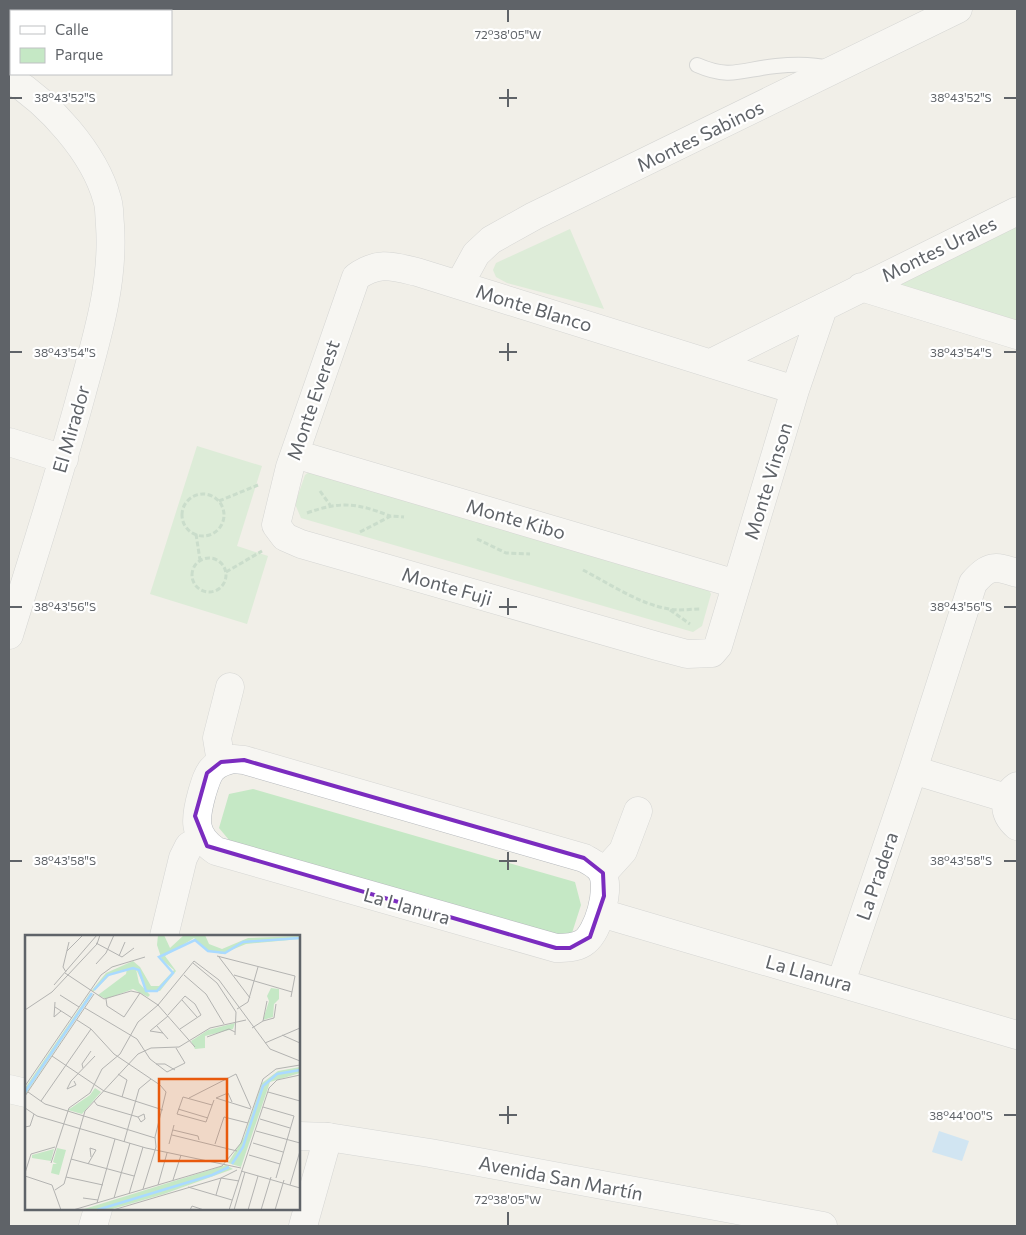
<svg xmlns="http://www.w3.org/2000/svg" width="1026" height="1235" font-family="Commissioner,sans-serif">
  <style>
    .green { fill: #c5e8c5 }
    .water { fill: #aadaff }
    .lines { fill: none; stroke-linecap: round; stroke-linejoin: round }
    .lane-casing { stroke: #b5b8bc; stroke-width: 16 }
    .street-casing { stroke: #b5b8bc; stroke-width: 29 }
    .secondary-casing { stroke: #b6babf; stroke-width: 29 }
    .path { stroke: #9cc7a9; stroke-width: 3; stroke-dasharray: 5 2.5; stroke-linecap: butt }
    .lane { stroke: #fff; stroke-width: 14 }
    .street { stroke: #fff; stroke-width: 28 }
    .secondary { stroke: #fff; stroke-width: 28 }
    .marked { fill: none; stroke: #7b2cbf; stroke-width: 4; stroke-linejoin: round }
    .ticks { fill: none; stroke: #5f6368; stroke-width: 2 }
    .labels { text-anchor: middle; stroke-width: 4.5; stroke-linejoin: round; paint-order: stroke }
    .street-label { font-size: 19px; fill: #5f6368; stroke: #fff }
    .inset-river { fill: none; stroke: #aadaff; stroke-width: 2.5 }
    .inset-road { fill: none; stroke: #b3b3b1; stroke-width: 1 }
    .view { fill: #e8590c; fill-opacity: 0.15; stroke: #e8590c; stroke-width: 2.5 }
    .inset-edge { fill: none; stroke: #5f6368; stroke-width: 2.5 }
    .ticks-label { font-size: 12px; text-anchor: middle; fill: #5f6368; stroke: #fff; stroke-width: 4.5; stroke-linejoin: round; paint-order: stroke }
  </style>
  <rect width="100%" height="100%" fill="#f1efe8"/>
  <path class="green" d="M1017 220V323L903 291 899 280Z
    M570 229 604 309 507 283 496 277 493 270 496 263Z
    M197 446 262 466 237 546 268 556 247 624 150 594Z
    M312 470 705 584 711 594 702 626 693 632 301 518 295 504 305 475Z
    M253 789 575 882 581 905 572 933 549 938 234 846 219 828 229 794Z"/>
  <path class="water" d="M939 1131 969 1141 962 1161 932 1152Z"/>
  <g class="lines">
    <g class="lane-casing">
      <path id="lane" d="M697 65C731 80 743 69 776 66 794 64 813 64 830 68"/>
    </g>
    <g class="street-casing">
      <path id="street" d="M9 78C49 103 94 152 107 199 110 207 109 217 110 225 114 283 97 337 82 392 60 474 34 554 9 635
        M459 285 476 254 491 240 534 216 958 9
        M861 287 1017 335
        M713 362 1017 211
        M795 390 417 272C392 266 378 261 356 277L290 467 276 525 285 537 301 544 657 646 687 654 712 653 718 646 795 390 823 308
        M9 442 64 459
        M295 454 736 584
        M233 759 244 760 584 858C591 862 598 865 602 872 611 889 598 934 583 943 575 948 565 948 556 948L216 851C192 835 195 818 202 793 208 773 210 764 233 759Z
        M221 762 217 738 230 687
        M913 770 1006 798
        M1017 786C1002 797 1003 814 1017 826
        M603 873 623 851 638 811
        M601 913 1017 1035
        M164 936 183 858 189 846 202 838
        M841 982 913 770 973 583C990 564 995 566 1017 573
        M93 1226 98 1209
        M303 1226 328 1137"/>
    </g>
    <g class="secondary-casing">
      <path id="secondary" d="M9 1089 26 1093
        M299 1136 328 1137 430 1153 823 1226"/>
    </g>
    <path class="path" d="M320 491 330 505
      M182 515a21 21 0 1 1 42 0a21 21 0 1 1-42 0Z
      M219 501 258 485
      M307 513C340 501 357 503 390 516
      M360 532 391 516 404 517
      M196 534 200 560
      M477 539 506 553 530 554
      M192 575a17 17 0 1 1 34 0a17 17 0 1 1-34 0Z
      M583 570C610 584 639 604 669 609 679 611 691 609 701 609
      M226 572 262 551
      M670 610 690 624"/>
    <use href="#lane" class="lane"/>
    <use href="#street" class="street"/>
    <use href="#secondary" class="secondary"/>
  </g>
  <path d="M0 0H1026V1235H0ZM244 760 584 858 603 873 604 896 590 937 570 948H556L207 846 195 816 207 773 221 762Z" fill="#f1efe8" fill-opacity=".55" fill-rule="evenodd"/>
  <path class="marked" d="M244 760 584 858 603 873 604 896 590 937 570 948H556L207 846 195 816 207 773 221 762Z"/>
  <path class="ticks" d="M508 10V22M508 89V107M10 98H22M499 98H517M1004 98H1016M508 343V361M10 352H22M499 352H517M1004 352H1016M508 598V615M10 607H22M499 607H517M1004 607H1016M508 852V870M10 861H22M499 861H517M1004 861H1016M508 1106V1124M499 1115H517M1004 1115H1016M508 1212V1225"/>
  <g class="labels">
    <g class="street-label">
      <text transform="translate(700 136) rotate(-26)" y="7">Montes Sabinos</text>
      <text transform="translate(939 249) rotate(-26)" y="7">Montes Urales</text>
      <text transform="translate(534 308) rotate(17)" y="7">Monte Blanco</text>
      <text transform="translate(313 400) rotate(-71)" y="7">Monte Everest</text>
      <text transform="translate(71 429) rotate(-74)" y="7">El Mirador</text>
      <text transform="translate(768 481) rotate(-73)" y="7">Monte Vinson</text>
      <text transform="translate(516 519) rotate(16)" y="7">Monte Kibo</text>
      <text transform="translate(447 586) rotate(16)" y="7">Monte Fuji</text>
      <text transform="translate(877 876) rotate(-71)" y="7">La Pradera</text>
      <text transform="translate(407 906) rotate(16)" y="7">La Llanura</text>
      <text transform="translate(809 973) rotate(16)" y="7">La Llanura</text>
      <text transform="translate(561 1178) rotate(11)" y="7">Avenida San Martín</text>
    </g>
  </g>
  <g transform="translate(25 935)">
    <rect width="275" height="275" fill="#f1efe8"/>
    <path d="M133 0H139L145 13 159 0H180L184 9 197 14 223 3 275 1V4L221 9 197 19 182 15 169 3 140 21 151 36 135 56 121 55 111 34 114 48 125 60 123 62 108 54 81 64 73 60 101 39 102 34 86 39 68 57 67 55 81 38 108 26 115 32 126 51H134L149 35 137 25 132 10ZM246 53 254 54V64L249 69 248 82 238 85 244 66 242 61ZM65 58 67 60 0 160V153ZM210 88 208 94 180 101V113L170 114 166 106 183 95ZM275 132V138L245 147 216 232 203 228 219 202 237 148 253 136ZM70 153 76 157 57 179 43 175 65 160ZM32 213 41 215 34 240 26 238 28 229H32L28 227ZM29 214 26 226 7 223V220ZM201 230 208 234 139 259 84 275H56Z" fill="#c5e8c5"/>
    <path class="inset-river" d="M69 55 83 40 108 33 114 35 121 56H132L148 38 134 22 170 5 183 16 200 18 218 7 275 3M0 157 67 58M207 229 218 212 238 151 252 139 275 135M72 275 187 240 204 232"/>
    <path class="inset-road" d="M71 8 97 22 109 13M42 16 58 0M94 21 100 7M192 21 270 41 266 62M194 22 225 63M168 28 192 48 211 77 210 100M71 29 81 18 89 0M41 37 38 32 44 7M40 38 79 64 106 56 115 58 133 70 170 112M159 40 181 59 199 89M209 40 267 57M29 50 72 0M35 60 54 72M81 64 82 71 99 82 115 58M157 65 172 82M30 67 29 82 36 76M30 72 47 83M60 73 112 104 125 124 142 137 160 128 151 113M212 74 223 67 233 32M0 75 27 57 72 9 75 0M143 80 160 61 170 69 176 80 155 94M52 85 66 94 89 119 135 150 141 157 130 202 131 212 118 254M238 86 249 83 251 69M132 91 143 104M227 93 238 86 242 66M138 98 125 96 143 81M257 100 275 108M182 102 204 94 210 97M240 108 275 93M27 121 79 156 138 175M131 129H140L150 135M58 133 57 129 66 116M93 139 102 145 97 162M49 146 51 150 42 154 46 146 70 121M0 151 76 40 87 32 120 22M3 157 20 169 130 203M243 157 275 166M0 161 69 59M164 163 211 139 226 173M191 163 226 174M191 163 203 158 207 167M16 166 66 94M69 166 72 170 113 182 119 179 120 184 116 187 113 182M187 170 158 162 152 179 181 187 189 165M238 172 269 181 251 243M0 173 12 181 121 213 216 233M153 174 183 183M235 184 265 193M0 192 5 191 9 179M148 195 173 201 174 205M231 196 275 208M147 200 212 216M99 207 114 154 126 144M228 208 258 217M144 209 149 190M190 209 199 182 223 188M224 220 255 229M46 224 109 241M26 228 44 173 65 158 77 134 95 119 113 87 133 70 169 26 194 45 245 114 275 126M63 229 71 215 65 213 66 222M216 236 275 253M0 238 6 219 30 212M0 241 27 250 36 275M41 242 78 250M196 243 214 246M148 245 156 220M133 250 142 218M265 250 275 216M163 252 207 265M30 255 39 249 60 176 113 119 126 113 154 112 185 93 221 85M104 259 118 212M191 260 196 243M58 263 73 265M89 263 105 208M72 268 90 204M48 275 197 231 216 208 238 144 251 134 275 130M88 275 196 243 212 235M165 275 167 271 179 275M204 275 244 153 252 145 275 140M209 275 220 237M223 275 233 241M236 275 246 242M250 275 259 245"/>
    <path class="view" d="M134 144H202V226H134Z"/>
    <rect width="275" height="275" class="inset-edge"/>
  </g>
  <g class="ticks-label">
    <text x="508" y="39">72°38'05"W</text>
    <text x="65" y="102">38°43'52"S</text>
    <text x="961" y="102">38°43'52"S</text>
    <text x="65" y="357">38°43'54"S</text>
    <text x="961" y="357">38°43'54"S</text>
    <text x="65" y="611">38°43'56"S</text>
    <text x="961" y="611">38°43'56"S</text>
    <text x="65" y="865">38°43'58"S</text>
    <text x="961" y="865">38°43'58"S</text>
    <text x="961" y="1120">38°44'00"S</text>
    <text x="508" y="1204">72°38'05"W</text>
  </g>
  <rect width="1026" height="1235" fill="none" stroke="#5f6368" stroke-width="20"/>
  <rect x="10" y="10" width="162" height="65" fill="#ffffff" stroke="#bfc1c3"/>
  <rect x="20" y="26" width="25" height="8" fill="#ffffff" stroke="#bfc1c3"/>
  <text x="55" y="35" font-size="15" fill="#5f6368">Calle</text>
  <rect x="20" y="48" width="25" height="15" fill="#c5e8c5" stroke="#bfc1c3"/>
  <text x="55" y="60" font-size="15" fill="#5f6368">Parque</text>
</svg>
